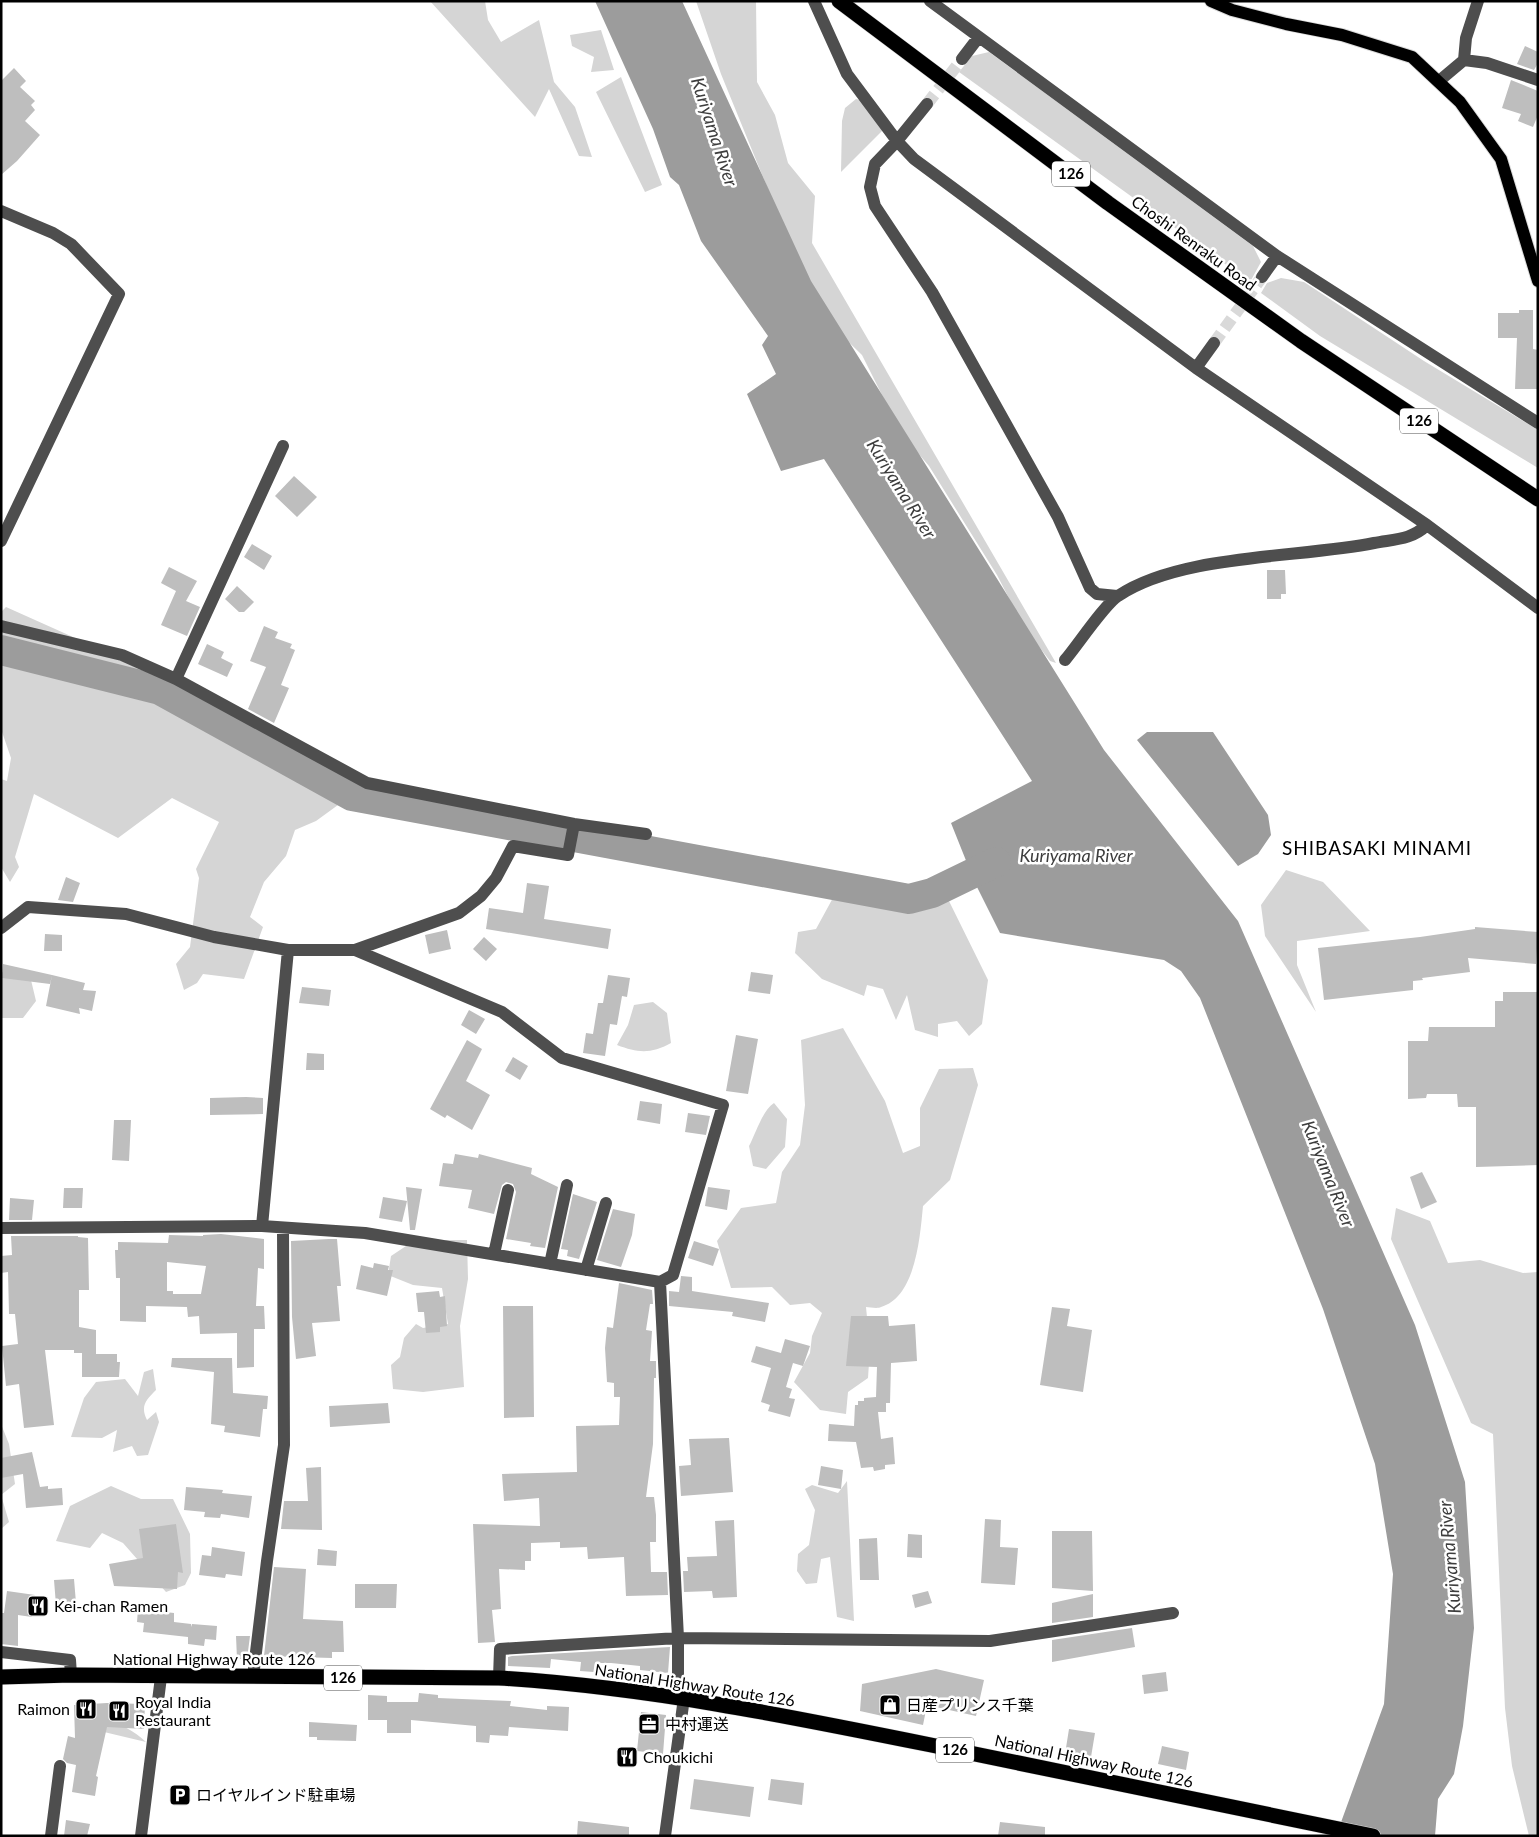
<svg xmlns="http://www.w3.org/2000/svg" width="1539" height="1837" font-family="Lato,'Noto Sans JP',sans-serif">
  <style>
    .green { fill: #d5d5d5 }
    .water { fill: #9c9c9c }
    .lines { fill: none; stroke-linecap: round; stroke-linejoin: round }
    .river { stroke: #9c9c9c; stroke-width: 30 }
    .building { fill: #bebebe; fill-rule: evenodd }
    .minor-tunnel { stroke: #d9d9d9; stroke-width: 12; stroke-dasharray: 12 6; stroke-linecap: butt }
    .major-casing { stroke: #dbdbdb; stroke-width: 14 }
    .highway-casing { stroke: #dbdbdb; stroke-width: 16 }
    .minor { stroke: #4e4e4e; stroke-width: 12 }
    .major { stroke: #000; stroke-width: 12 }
    .highway { stroke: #000; stroke-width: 15 }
    .labels { text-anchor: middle; stroke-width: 5; stroke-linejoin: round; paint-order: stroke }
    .shield { fill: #fff; stroke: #4c4c4c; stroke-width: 1 }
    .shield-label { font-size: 15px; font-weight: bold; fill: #000 }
    .street-label { font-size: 16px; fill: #000; stroke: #fff }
    .poi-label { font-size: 16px; fill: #000; stroke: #fff; text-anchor: start }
    .water-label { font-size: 18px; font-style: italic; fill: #3d3d3d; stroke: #fff }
    .quarter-label { font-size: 19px; letter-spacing: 1px; fill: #000; stroke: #fff }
  </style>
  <rect width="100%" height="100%" fill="#fff"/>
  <path class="green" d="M430 1H485L488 20 501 42 539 20 554 82 575 107 592 157 579 156 549 89 535 117Z
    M696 1H756L757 82 775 115 788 163 815 196 812 243 1056 663 1050 661 1024 627 997 575 929 466 901 433 862 355 828 322 794 253 721 74Z
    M601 30 614 70 591 72 594 57 572 46 570 35Z
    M989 52 1253 246 1261 262 1250 282 959 72 972 56Z
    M621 77 662 185 645 192 596 92Z
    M856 99 864 101 884 129 841 172 842 121 845 108Z
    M1281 278 1304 282 1424 361 1538 430V468L1320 336 1261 293 1267 283Z
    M6 607 169 680 292 765 338 805 316 821 295 830 286 856 264 882 250 917 263 927 244 979 203 974 197 983 184 990 176 964 190 947 199 878 196 869 219 822 172 798 118 838 34 794 15 857 19 867 10 882 1 867V779L7 781 11 758 1 729V612Z
    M1286 870 1323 882 1370 931 1297 941V965L1316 1012 1265 936 1261 905Z
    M834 896 902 905 947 897 988 980 982 1024 969 1036 957 1021 938 1024V1037L915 1030 907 995 896 1020 883 989 867 985 864 996 822 979 795 953 798 932 816 929Z
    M1 972 31 980 36 1001 23 1018H1Z
    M653 1002 667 1013 671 1043C651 1054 638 1053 617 1045L628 1025 634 1005Z
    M843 1028 885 1101 903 1153 920 1146V1108L939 1069 973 1068 978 1085 950 1180 923 1206C920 1236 916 1297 881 1307 877 1309 870 1307 866 1307L870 1348 868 1378 848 1392 846 1414 820 1410 794 1382 810 1353 812 1336 822 1313 810 1303 790 1305 772 1287 731 1288 717 1241 741 1208 776 1203 782 1172 800 1145 805 1105 801 1040Z
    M774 1103 787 1119 785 1147 766 1169 753 1166 749 1146C756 1133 762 1111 774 1103Z
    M1396 1208 1430 1221 1448 1263 1480 1260 1523 1273 1538 1272V1836H1529L1512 1766 1505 1708 1493 1434 1471 1423 1391 1239Z
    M446 1240H467L468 1279 460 1326 464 1387 423 1392 393 1389 391 1365 400 1357 404 1338 416 1324 423 1328 448 1324 442 1288 413 1285 388 1275 391 1256 406 1246 431 1248Z
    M153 1369 156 1390C146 1400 140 1406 147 1420L156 1412 159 1422 148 1455 137 1456 132 1446 113 1452 117 1430 102 1438 71 1437 84 1398 96 1382 125 1379 138 1396 144 1372Z
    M1 1424 9 1444 15 1484 1 1495 9 1522 1 1529Z
    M847 1481 854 1621 837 1617 830 1557 821 1559 817 1583 806 1584 797 1571 798 1554 809 1545 815 1510 805 1489 812 1485 838 1493Z
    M111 1486 141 1499H173L190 1534 191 1573 185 1585 166 1592 123 1543 102 1533 90 1548 56 1541 70 1506Z
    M104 1720C120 1723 134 1731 146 1742L104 1732Z"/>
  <path class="water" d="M595 1H682L811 281 1104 750 1238 921 1415 1325 1465 1482 1474 1628 1463 1726 1454 1774 1438 1799 1435 1836H1336L1384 1704 1393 1574 1375 1464 1323 1309 1200 998 1181 971 1164 960 1000 933 975 883 963 886 957 872 967 863 951 823 1032 781 824 459 781 471 747 394 776 374 762 345 768 336 701 241 679 185 670 177 653 129Z
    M1147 732H1213L1268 815 1271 835 1258 854 1238 866 1137 740Z"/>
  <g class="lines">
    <path class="river" d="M1 650 160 690 352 796 909 899 932 893 996 862"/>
  </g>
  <path class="building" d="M1525 46 1538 52V63L1534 70 1517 64Z
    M14 68 26 81 20 87 35 101 31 105 35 110 25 121 40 135 17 161 1 175V81Z
    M1511 80 1538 91V115L1533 127 1518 121 1521 114 1502 108Z
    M1519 310H1533V349L1538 350V389H1515L1517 338H1498V313H1519Z
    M294 476 317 497 297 517 275 496Z
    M252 544 272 556 264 570 244 557Z
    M169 567 197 581 186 601 200 607 187 636 161 625 176 591 161 583Z
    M1267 570H1285L1286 594H1281V599H1267Z
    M237 586 254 602 244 612H239L225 599Z
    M264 626 278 632 275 638 292 644 290 648 295 650 281 685 289 688 274 723 248 709 266 667 250 661Z
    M207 644 224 652 221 658 233 664 227 677 198 664Z
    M66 877 80 883 73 902 58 900Z
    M527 883 549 886 544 919 611 929 608 949 486 929 489 908 523 913Z
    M1475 927 1538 932 1536 964 1468 958 1470 972 1422 978 1423 980 1413 981V990L1324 1000 1318 948 1420 937 1475 929Z
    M447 930 451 949 429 954 425 935Z
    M45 934 62 935V951H44Z
    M484 937 497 949 486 961 473 949Z
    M3 964 52 975 50 984 2 978Z
    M751 972 773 975 770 994 748 991Z
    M52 975 85 983 83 990 96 991 92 1011 79 1008 80 1014 46 1006Z
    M608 975 630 978 627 997 622 996 617 1025 610 1024 605 1056 583 1053 586 1033 593 1034 598 1003H603Z
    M302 987 331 990 329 1006 299 1003Z
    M1503 992H1538V1165L1476 1167V1107H1458L1457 1094H1427L1426 1098 1408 1099V1041H1428L1429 1027H1495V1001H1503Z
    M469 1010 485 1019 476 1034 461 1025Z
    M736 1035 758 1039 748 1094 726 1091Z
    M467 1040 482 1049 466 1081 490 1095 472 1130 447 1115 445 1118 430 1109Z
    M307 1053 324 1054V1070H306Z
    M513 1057 528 1066 520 1080 505 1071Z
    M246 1097 263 1098V1114L210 1115V1098Z
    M640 1101 662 1104 660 1124 637 1120Z
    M688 1113 710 1116 706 1135 685 1132Z
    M114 1120H131L129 1161 112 1160Z
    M455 1154 478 1158 479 1154 532 1168 531 1174 558 1187 545 1248 530 1246 531 1243 506 1239 516 1192 513 1184 506 1182 502 1185 494 1214 468 1208 472 1190 439 1186 443 1163 453 1164Z
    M1422 1172 1437 1202 1421 1209 1410 1177Z
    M406 1187 422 1189 415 1230H410Z
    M708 1187 730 1190 727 1210 705 1206Z
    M64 1188H83L82 1208H63Z
    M573 1194 597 1202 579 1259 567 1256 568 1250 561 1249Z
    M383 1197 407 1201 402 1222 379 1218Z
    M10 1198 34 1200 32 1220H9Z
    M613 1209 635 1214 632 1235 621 1267 597 1260Z
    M221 1234 264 1239V1269L258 1268 256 1306H264L265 1329H254V1367L237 1368V1333L200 1334 199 1316 188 1317 187 1307 146 1306V1322L120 1321V1278H116L115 1250H118V1242L168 1243 169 1235 203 1236V1235ZM167 1262 206 1266 201 1294H173V1291H167Z
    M11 1236H78V1237L88 1238 89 1290H79V1327L96 1330V1354H117V1362H120L119 1377H82V1353H74V1350H45L54 1425 24 1428 19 1384 6 1386 2 1346 18 1344 15 1314H9L8 1272 1 1273V1256L12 1255Z
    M329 1239H337L341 1286H337L340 1321 312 1323 316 1356 296 1359 292 1317 291 1241Z
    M694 1241 719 1249 713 1266 688 1258Z
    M374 1263 389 1266 388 1270H393L387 1296 356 1289 361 1265 373 1268Z
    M681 1276 692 1277V1291L769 1303 765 1322 732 1316 733 1312 669 1306V1291L679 1292Z
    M619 1283 652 1290 653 1304H650L646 1330 652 1331 650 1361H656V1378H654L653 1444 646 1497H654L656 1515V1542H650L651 1572H667L668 1595 626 1596 624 1557 588 1559 587 1547 560 1548V1542L531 1543V1561H525V1570L499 1569 501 1609 492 1610 495 1642 478 1643 473 1524 540 1526 539 1498 504 1501 502 1474 577 1472 576 1426 619 1425 620 1397H614V1383L607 1382 605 1348 607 1327 613 1328Z
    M439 1291 440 1297 445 1296 447 1326 440 1327V1332L426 1333 424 1312H418L416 1293Z
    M503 1306H533L534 1417 504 1418Z
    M1052 1307 1070 1309 1067 1326 1092 1330 1083 1392 1040 1385Z
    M851 1316H888L889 1326 915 1324 917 1361 891 1363 890 1403H886V1412H878L881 1439 893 1437 895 1464 885 1465V1469L874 1471 873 1467 861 1468 856 1442 828 1441 829 1424 854 1426 855 1405H858V1401H864V1398L876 1397 877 1367 846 1366Z
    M785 1339 810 1346 803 1366 793 1363 786 1387 792 1389 789 1398 795 1399 790 1417 768 1411 770 1405 761 1402 771 1368 751 1362 756 1346 781 1353Z
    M172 1358H232L233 1393 268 1396 267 1409H263L260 1437 224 1432 225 1426 211 1424 214 1372 171 1367Z
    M388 1403 390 1423 330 1427 329 1406Z
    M729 1438 733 1492 681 1496 679 1466 691 1465 689 1439Z
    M32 1452 40 1487 48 1486V1489L62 1488 63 1505 26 1508 23 1474 1 1478V1458Z
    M821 1466 843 1470 841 1489 818 1485Z
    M321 1467 322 1530 281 1529 284 1501H308L306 1468Z
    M186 1487 223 1490 222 1493 252 1496 249 1518 221 1514 220 1518 204 1517 205 1512 184 1510Z
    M985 1519 1001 1520 1000 1547 1018 1548 1015 1585 981 1583Z
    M734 1520 737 1597 713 1598 712 1591 684 1592 683 1571H688L687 1557 717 1556 715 1521Z
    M176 1524 183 1573 178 1572 177 1589 114 1586 109 1564 143 1558 139 1529Z
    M1052 1531H1092L1093 1591 1052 1588Z
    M908 1534 922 1535V1558L907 1557Z
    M877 1538 879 1580H860L859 1539Z
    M212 1547 245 1552 242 1576 226 1574 225 1578 199 1575 202 1555 211 1556Z
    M318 1549 337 1551 336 1566 317 1565Z
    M274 1567 306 1569 303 1619 343 1621 344 1652H332V1658L264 1656Z
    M74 1579 76 1603 56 1605 54 1580Z
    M355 1584H397L396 1608H355Z
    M7 1591 35 1595 32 1617 18 1615V1646L1 1644V1613H4Z
    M928 1591 932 1603 915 1608 912 1595Z
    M1093 1594V1617L1052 1623V1603Z
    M138 1609 174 1613V1622L191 1624 192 1627V1624L217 1626 216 1640 205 1639 204 1646 188 1644V1637L143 1632 144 1623 137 1622Z
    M1132 1628 1135 1647 1052 1662V1640Z
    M236 1636H250L247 1659H237Z
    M670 1647 668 1673 640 1670V1666L611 1663H595L594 1672 580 1671 581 1662 551 1659 550 1668 508 1666V1657L512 1656Z
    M936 1669 984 1680 976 1716 927 1705 923 1725 860 1711 862 1684Z
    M1166 1672 1168 1691 1144 1694 1142 1675Z
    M419 1693 438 1695V1698L511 1701 510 1706 547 1710V1706L569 1707 568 1731 509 1727 508 1736 490 1735 489 1743 476 1742V1726L411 1720V1733H387V1720H368V1695L387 1696V1702H418Z
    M107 1703 145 1704 144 1729 107 1727 96 1776 98 1777 95 1796 72 1792 76 1765 67 1763 63 1759 68 1736 75 1738 74 1705Z
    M641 1712 666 1715 663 1754 637 1751Z
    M309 1722 357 1725 356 1741 317 1740V1737H309Z
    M1069 1729 1095 1733 1091 1757 1065 1754Z
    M1162 1746 1189 1752 1186 1770 1158 1764Z
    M694 1779 754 1787 750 1817 690 1809Z
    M771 1779 804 1783 802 1805 768 1800Z
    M66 1820 90 1824 87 1836H64Z
    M578 1821 629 1827V1836H577Z
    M1000 1822 1045 1827V1836H998Z"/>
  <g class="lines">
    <path class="minor-tunnel" d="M927 104 962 59
      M1214 343 1262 277"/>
    <g class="major-casing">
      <path id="major" d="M1211 1 1232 10 1286 24 1342 35 1412 57 1460 102 1501 159 1538 281"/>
    </g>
    <g class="highway-casing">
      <path id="highway" d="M839 1 1108 203 1301 341 1538 499
        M1 1677 71 1675 499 1678C645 1687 788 1716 931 1745 1078 1775 1225 1806 1373 1836"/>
    </g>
    <path class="minor" d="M814 1 847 74 897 141 875 164 870 187 875 206 932 292 1058 517 1090 588 1097 594 1117 596
      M930 1 1277 256 1538 423
      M962 59 978 38
      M1464 60 1466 38 1478 1
      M1439 81 1464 60 1487 63 1538 80
      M927 104 897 141 914 159 1196 368 1427 525 1538 608
      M1 211 53 233 71 244 119 294 1 541
      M1262 277 1277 256
      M1196 368 1214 343
      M1 626 122 655 176 679 367 783 574 824 646 834
      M1065 660C1077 646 1105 604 1118 596 1180 554 1300 558 1374 543 1395 539 1411 540 1427 525
      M176 679 283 446
      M1 928 28 907 126 914 214 937 288 950H355L459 913 481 896 496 878 513 846 568 855 574 824
      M262 1226 288 950
      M1 1228 262 1226 365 1233 660 1282 673 1275 723 1105 562 1058 502 1012 355 950
      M494 1254 508 1190
      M550 1264 567 1185
      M586 1270 606 1203
      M660 1282 678 1638V1687L684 1698 665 1836
      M1 1652 70 1660 71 1675
      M253 1677 267 1561 284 1445 283 1229
      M499 1678 500 1649 678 1638 990 1641 1173 1613
      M51 1836 60 1766
      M141 1836 161 1677"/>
    <use href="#major" class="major"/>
    <use href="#highway" class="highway"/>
  </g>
  <defs>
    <g id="restaurant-square" transform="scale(1.125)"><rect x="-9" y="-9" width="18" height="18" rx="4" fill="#000" stroke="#fff"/><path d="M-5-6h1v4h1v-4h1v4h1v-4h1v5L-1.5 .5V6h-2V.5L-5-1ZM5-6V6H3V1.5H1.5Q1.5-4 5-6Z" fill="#fff"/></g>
    <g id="shop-square" transform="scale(1.125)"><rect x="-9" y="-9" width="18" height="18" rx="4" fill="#000" stroke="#fff"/><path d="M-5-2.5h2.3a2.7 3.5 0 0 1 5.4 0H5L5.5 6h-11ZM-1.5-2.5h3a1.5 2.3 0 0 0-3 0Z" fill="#fff"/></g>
    <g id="office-square" transform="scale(1.125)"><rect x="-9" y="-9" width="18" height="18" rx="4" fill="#000" stroke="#fff"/><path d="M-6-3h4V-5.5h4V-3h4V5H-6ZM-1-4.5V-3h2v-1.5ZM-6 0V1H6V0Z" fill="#fff"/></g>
    <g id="parking-square" transform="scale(1.125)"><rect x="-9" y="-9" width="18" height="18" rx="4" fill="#000" stroke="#fff"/><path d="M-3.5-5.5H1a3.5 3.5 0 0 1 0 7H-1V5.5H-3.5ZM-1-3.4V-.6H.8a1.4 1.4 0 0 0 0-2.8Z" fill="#fff"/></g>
  </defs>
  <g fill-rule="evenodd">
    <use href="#restaurant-square" x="38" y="1606"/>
    <use href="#shop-square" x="890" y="1705"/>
    <use href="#restaurant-square" x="86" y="1709"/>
    <use href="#restaurant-square" x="119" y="1711"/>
    <use href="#office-square" x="649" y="1724"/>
    <use href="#restaurant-square" x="627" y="1757"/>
    <use href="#parking-square" x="180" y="1795"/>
  </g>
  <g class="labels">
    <g class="shield">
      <rect x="1052" y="161.5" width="38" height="25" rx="4"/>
      <rect x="1400" y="408.5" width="38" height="25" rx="4"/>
      <rect x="324" y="1665.5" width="38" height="25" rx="4"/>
      <rect x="936" y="1737.5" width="38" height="25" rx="4"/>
    </g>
    <g class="shield-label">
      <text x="1071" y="179">126</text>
      <text x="1419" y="426">126</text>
      <text x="343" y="1683">126</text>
      <text x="955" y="1755">126</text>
    </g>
    <g class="street-label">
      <text transform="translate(1194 243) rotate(36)" y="6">Choshi Renraku Road</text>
      <text x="214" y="1665">National Highway Route 126</text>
      <text transform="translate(695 1685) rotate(9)" y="6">National Highway Route 126</text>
      <text transform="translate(1094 1761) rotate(12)" y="6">National Highway Route 126</text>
    </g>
    <g class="poi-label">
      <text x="54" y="1612">Kei-chan Ramen</text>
      <text x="135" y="1708">Royal India<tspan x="135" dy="18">Restaurant</tspan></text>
      <text x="906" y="1711">日産プリンス千葉</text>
      <text x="70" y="1715" text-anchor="end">Raimon</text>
      <text x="665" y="1730">中村運送</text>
      <text x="643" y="1763">Choukichi</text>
      <text x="196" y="1801">ロイヤルインド駐車場</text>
    </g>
    <g class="water-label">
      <text transform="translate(714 132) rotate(72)" y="6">Kuriyama River</text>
      <text transform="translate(901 489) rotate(58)" y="6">Kuriyama River</text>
      <text x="1076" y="862">Kuriyama River</text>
      <text transform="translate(1328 1174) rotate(68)" y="6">Kuriyama River</text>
      <text transform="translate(1450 1557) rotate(-95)" y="6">Kuriyama River</text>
    </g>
    <g class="quarter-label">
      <text x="1377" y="855">SHIBASAKI MINAMI</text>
    </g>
  </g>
  <rect width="1539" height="1837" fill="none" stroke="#000000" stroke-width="5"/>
</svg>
